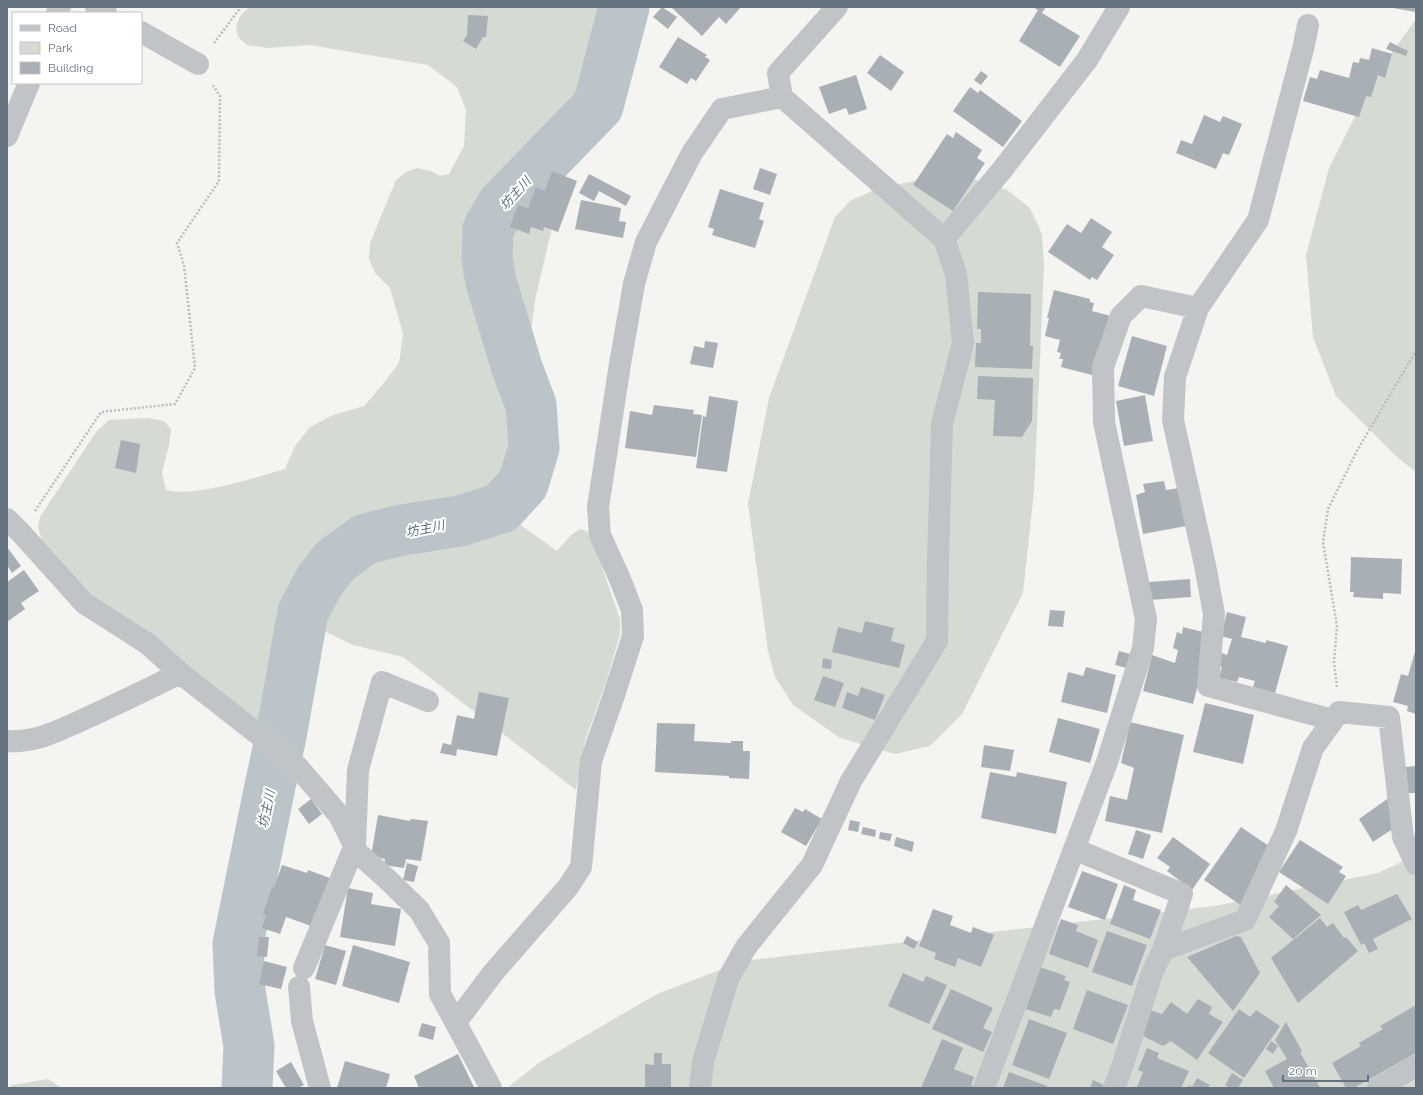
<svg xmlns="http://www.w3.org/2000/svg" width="1423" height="1095" font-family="Raleway,'Noto Sans JP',sans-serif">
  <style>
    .green { fill: #d5dbd2 }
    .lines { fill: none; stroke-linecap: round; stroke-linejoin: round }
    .river { stroke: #bbc4c9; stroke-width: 51 }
    .building { fill: #a9b0b5 }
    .path { stroke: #babcbe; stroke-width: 2.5; stroke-dasharray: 2 2; stroke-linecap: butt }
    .street { stroke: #c0c4c7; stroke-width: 22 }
    .labels { text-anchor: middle; stroke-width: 4; stroke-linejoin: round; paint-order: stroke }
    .water-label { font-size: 13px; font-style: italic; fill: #61747d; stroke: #fff }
  </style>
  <rect width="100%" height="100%" fill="#f4f4f1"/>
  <path class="green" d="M249 7H604L535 300 531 333 547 394V427L531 491 515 521 557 551 571 535 580 529 590 532 620 619V634L606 682 585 741 576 790 403 657 353 645 318 628 297 629 277 716 269 721 261 724 91 601 42 541 38 527 40 517 96 432 109 420 148 418 164 421 171 429 169 445 162 473 166 490C192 498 257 477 285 469L295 446 310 427 333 415 364 406 383 384 399 363 403 334 390 288 375 273 369 259 370 243 396 180 406 172 417 168 431 171 440 176 449 174 464 146 466 110 457 87 428 65 310 45 267 48 247 45 238 37 236 27 240 16Z
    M1416 19V472L1397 457 1336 396 1313 337 1306 255 1329 168 1377 73Z
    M928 178H970L1007 190 1030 208 1042 234 1044 268 1034 491 1023 593 962 714 930 746 895 754 840 738 793 705 775 677 768 651 748 504 769 398 835 217 850 201 876 189Z
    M1416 855V1088H507L540 1062 657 994 743 961 1215 906 1378 873Z
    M48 1079 62 1088H9L12 1085Z"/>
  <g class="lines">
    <path class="river" d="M247 1088 249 1046 240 991 238 944 270 786 281 736 303 612 319 582 335 561 365 539 402 530 460 521 501 508 523 484 534 448 531 405 517 368 491 282 487 258 488 229 502 205 598 106 624 7"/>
  </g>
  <path class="building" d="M662 7 677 17 668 29 653 17Z
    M673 7H741L726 24 719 17 702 36 672 8Z
    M1032 7H1046L1042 13 1080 36 1060 67 1019 41 1038 10Z
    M1393 7H1416V12L1393 8Z
    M468 15 488 16 486 37H483L476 49 463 41 467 35Z
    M678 37 707 55 705 57 710 60 696 81 691 78 687 84 659 67Z
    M1390 42 1408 51 1406 56 1386 49Z
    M1372 48 1392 54 1385 78 1378 75 1371 97 1366 96 1359 117 1303 101 1310 77 1317 79 1320 70 1349 78 1353 62 1359 63 1360 58 1369 60Z
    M880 55 904 72 891 91 867 73Z
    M981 71 988 76 981 85 974 80Z
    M856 75 867 109 849 115 846 108 829 114 819 87Z
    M970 87 978 93 980 90 1022 121 1003 147 953 111Z
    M1204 115 1220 122 1223 116 1242 124 1229 155 1223 153 1216 169 1176 153 1181 140 1192 144Z
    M956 132 982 150 977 158 985 163 953 211 913 185 947 134 953 138Z
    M760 168 777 174 770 195 753 189Z
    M552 171 577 181 558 232 544 227 543 231 531 227 529 234 510 227 518 205 528 208 536 187 545 191Z
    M589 174 631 196 626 206 599 191 594 201 579 193Z
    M720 189 764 203 759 219 764 221 755 248 712 235 714 229 708 227Z
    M581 200 621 208 619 221 626 222 623 238 575 229Z
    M1091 218 1112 232 1102 247 1114 255 1097 280 1092 277 1090 280 1048 252 1067 224 1081 233Z
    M1054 290 1090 299V302L1094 303 1092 311 1111 316 1096 376 1061 367 1063 359H1059L1061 353 1057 352 1060 340 1045 336 1049 318H1047Z
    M978 292 1031 294 1030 346H1033L1032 369 975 367 976 343H981V329H977Z
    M1132 336 1167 346 1154 396 1118 386Z
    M705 341 718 343 713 368 690 364 694 346 704 348Z
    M978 376 1033 378 1032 421 1022 437 993 436 995 400 977 399Z
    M1145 395 1153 441 1124 446 1116 401Z
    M709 396 738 401 727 472 696 468 703 416 706 417Z
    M654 405 694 410 693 414 702 415 696 457 625 448 630 411 652 415Z
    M121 440 140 444 136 473 115 468Z
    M1164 481 1166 490 1185 487 1192 525 1143 534 1136 495 1145 492 1143 484Z
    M7 547 21 566 12 573 7 565Z
    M1351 557 1402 559 1401 594 1383 593V599L1353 597 1354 592H1350Z
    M24 570 39 591 21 603 25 609 7 622V582Z
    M1190 579 1191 597 1150 600 1149 582Z
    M1050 610 1065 611 1063 627 1048 626Z
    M1227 612 1246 617 1241 637 1266 643V640L1288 646 1275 693 1253 687 1255 681 1239 677 1237 682 1219 678 1222 667 1218 666 1222 653 1227 655 1232 639 1221 636Z
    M865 621 894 628 891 641 905 645 899 668 832 652 838 627 862 633Z
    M1183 627 1211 634 1193 704 1143 691 1152 655 1175 663 1178 650 1173 648 1177 632 1182 634Z
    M1416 648V714L1407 711 1408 706 1393 702 1401 674 1408 676Z
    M1119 651 1130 654 1127 668 1115 665Z
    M823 658 832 660 831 669 822 668Z
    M1086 667 1116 675 1107 713 1061 702 1068 672 1083 676Z
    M823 676 844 683 835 707 814 700Z
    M861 687 885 695 875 720 842 708 847 692 858 696Z
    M479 692 509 698 497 756 457 749 456 756 440 753 443 743 451 745 457 715 474 719Z
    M1205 703 1254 715 1243 764 1193 752Z
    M1058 718 1100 729 1090 763 1049 752Z
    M1130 722 1184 735 1162 833 1105 821 1110 796 1127 800 1134 768 1121 763Z
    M657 723 695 724 694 741 731 743V741H743V751H750L749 779 729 778V776L655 772Z
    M984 745 1014 750 1010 771 981 767Z
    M1416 766V793H1408L1406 767Z
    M990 772 1016 777 1017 772 1067 782 1056 834 981 818Z
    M1390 797 1394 828 1373 842 1359 819Z
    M311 799 322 814 309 824 298 809Z
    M795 808 803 812 805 809 822 819 806 846 781 832Z
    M378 815 410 821 411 819 428 821 421 861 406 859 404 868 384 865 385 859 371 856Z
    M850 820 860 822 858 832 848 830Z
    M863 827 876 830 875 837 861 834Z
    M1241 827 1269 846 1242 906 1204 880Z
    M1136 830 1151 835 1143 859 1128 854Z
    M880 832 892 834 890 841 879 839Z
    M896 837 914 842 912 852 894 846Z
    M1173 837 1210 864 1192 890 1167 871 1170 867 1157 858Z
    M1300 840 1343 867 1339 872 1346 876 1328 904 1279 872Z
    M407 863 418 866 414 882 403 880Z
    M282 865 307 873 308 870 330 878 314 927 286 917 280 934 262 928 266 915 263 914 272 887 274 888Z
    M1082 871 1118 884 1105 920 1068 907Z
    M1124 885 1136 890 1133 900 1161 910 1150 939 1110 924Z
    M1286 885 1321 915 1293 939 1269 917 1279 906 1274 902Z
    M348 888 373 893 371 904 401 909 395 946 340 937Z
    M1397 894 1412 919 1373 939 1378 949 1369 953 1364 943 1361 945 1344 912 1358 905 1361 910Z
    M933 909 953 916 950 925 971 933 973 927 994 935 981 967 958 958 955 967 934 959 936 953 919 946Z
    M1320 918 1327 927 1333 923 1344 938 1346 937 1358 951 1298 1003 1271 958Z
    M1061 919 1078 925 1076 931 1098 940 1088 968 1049 954Z
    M1107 931 1147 945 1132 986 1092 972Z
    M907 936 918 942 914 949 903 943Z
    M1236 936 1241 937 1260 973 1233 1011 1187 957Z
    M259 937H269L267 957 257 956Z
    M325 945 346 951 336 985 315 979Z
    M353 945 410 962 399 1003 342 986Z
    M264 961 287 967 281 989 259 984Z
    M1040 967 1066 976 1064 980 1070 982 1060 1010 1054 1009 1051 1017 1026 1009Z
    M903 973 923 982 926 976 947 985 929 1024 888 1006Z
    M951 989 993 1008 983 1028 992 1032 983 1052 932 1029Z
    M1087 990 1128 1005 1113 1044 1073 1029Z
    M1198 999 1212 1007 1209 1014 1223 1022 1197 1060 1171 1041 1163 1046 1141 1035 1149 1010 1162 1014 1171 1002 1187 1014Z
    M1416 1005V1053L1354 1088H1346L1332 1063 1361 1046 1359 1043 1383 1029 1380 1026Z
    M1239 1009 1250 1017 1256 1010 1280 1026 1244 1078 1208 1053Z
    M1029 1019 1067 1033 1049 1079 1012 1065Z
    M1286 1022 1302 1051 1300 1052 1320 1088H1274L1265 1071 1287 1059 1275 1040Z
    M422 1023 436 1027 433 1040 418 1036Z
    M942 1039 963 1048 954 1069 974 1077 971 1085 973 1086 972 1088H921Z
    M1271 1041 1278 1046 1273 1054 1266 1049Z
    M1147 1048 1159 1053 1157 1058 1189 1071 1181 1088H1141L1137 1087 1143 1072 1138 1070Z
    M654 1053H662V1064H671V1088H645V1064L654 1065Z
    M458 1054 474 1087 419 1088 414 1076Z
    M345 1061 390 1074 386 1088H337Z
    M291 1062 304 1085 298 1088H286L276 1071Z
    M1009 1072 1047 1086V1088H1003Z
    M1232 1073 1243 1080 1238 1088H1230L1225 1085Z
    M1197 1078 1210 1085 1208 1088H1188L1189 1085 1192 1087Z
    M1093 1080 1106 1086 1105 1088H1090Z"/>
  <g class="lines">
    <path class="path" d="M214 43 241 7
      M35 511 101 412 175 404 195 368 184 265 177 243 219 181 220 96 212 84
      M1337 687 1334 662 1337 626 1323 542 1328 509 1358 449 1416 351"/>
    <path class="street" d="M96 7 106 13
      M57 13 60 7
      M1308 25 1304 45 1258 220 1198 308 1175 377 1173 420 1205 565 1214 614 1208 686 1333 720
      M141 32 198 64
      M7 136 29 83
      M944 239 1002 170 1087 60 1119 7
      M7 519 21 533 84 603 148 644 180 673 263 738 297 766 339 815 358 853 387 879 419 910 439 943 440 994 491 1088
      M7 741C38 743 64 728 91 716 121 702 151 688 180 673
      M1074 849 1182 894 1163 950
      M304 968 355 845 358 770 382 682 428 701
      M299 987 302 1021 320 1088
      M456 1022 493 973 568 887 581 867 591 761 613 698 633 636 632 610 620 579 600 535 598 507 620 364 634 284 646 242 692 153 722 109 782 97
      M700 1088 703 1062 728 979 746 947 812 865 851 781 937 641 938 562 942 424 963 343 956 274 944 239 782 97 778 73 837 7
      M984 1088 1107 762 1143 648 1146 619 1104 422 1103 367 1121 316 1141 296 1198 308
      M1114 1088 1121 1070 1152 973 1163 950 1245 920 1286 831 1313 748 1339 712 1389 717 1403 837 1416 864
      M1378 1088 1416 1066"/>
  </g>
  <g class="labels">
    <g class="water-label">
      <text transform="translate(515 193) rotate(-48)" y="5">坊主川</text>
      <text transform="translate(425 528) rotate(-11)" y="5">坊主川</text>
      <text transform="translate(266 809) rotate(-78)" y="5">坊主川</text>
    </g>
  </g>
  <rect width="1423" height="1095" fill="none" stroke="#657380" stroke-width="16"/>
  <rect x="12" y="12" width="130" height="72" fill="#ffffff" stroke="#c1c7cc"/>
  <rect x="20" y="25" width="20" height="6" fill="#c0c4c7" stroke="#c1c7cc"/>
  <text x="48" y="32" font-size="12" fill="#657380">Road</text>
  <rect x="20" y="42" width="20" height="12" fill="#d5dbd2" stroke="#c1c7cc"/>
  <text x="48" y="52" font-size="12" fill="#657380">Park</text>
  <rect x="20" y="62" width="20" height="12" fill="#a9b0b5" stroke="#c1c7cc"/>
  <text x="48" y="72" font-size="12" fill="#657380">Building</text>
  <path d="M1283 1075v6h85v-6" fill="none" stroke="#657380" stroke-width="2"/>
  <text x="1289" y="1075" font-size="12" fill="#657380" stroke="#ffffff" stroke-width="3" paint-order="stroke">20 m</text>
</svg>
